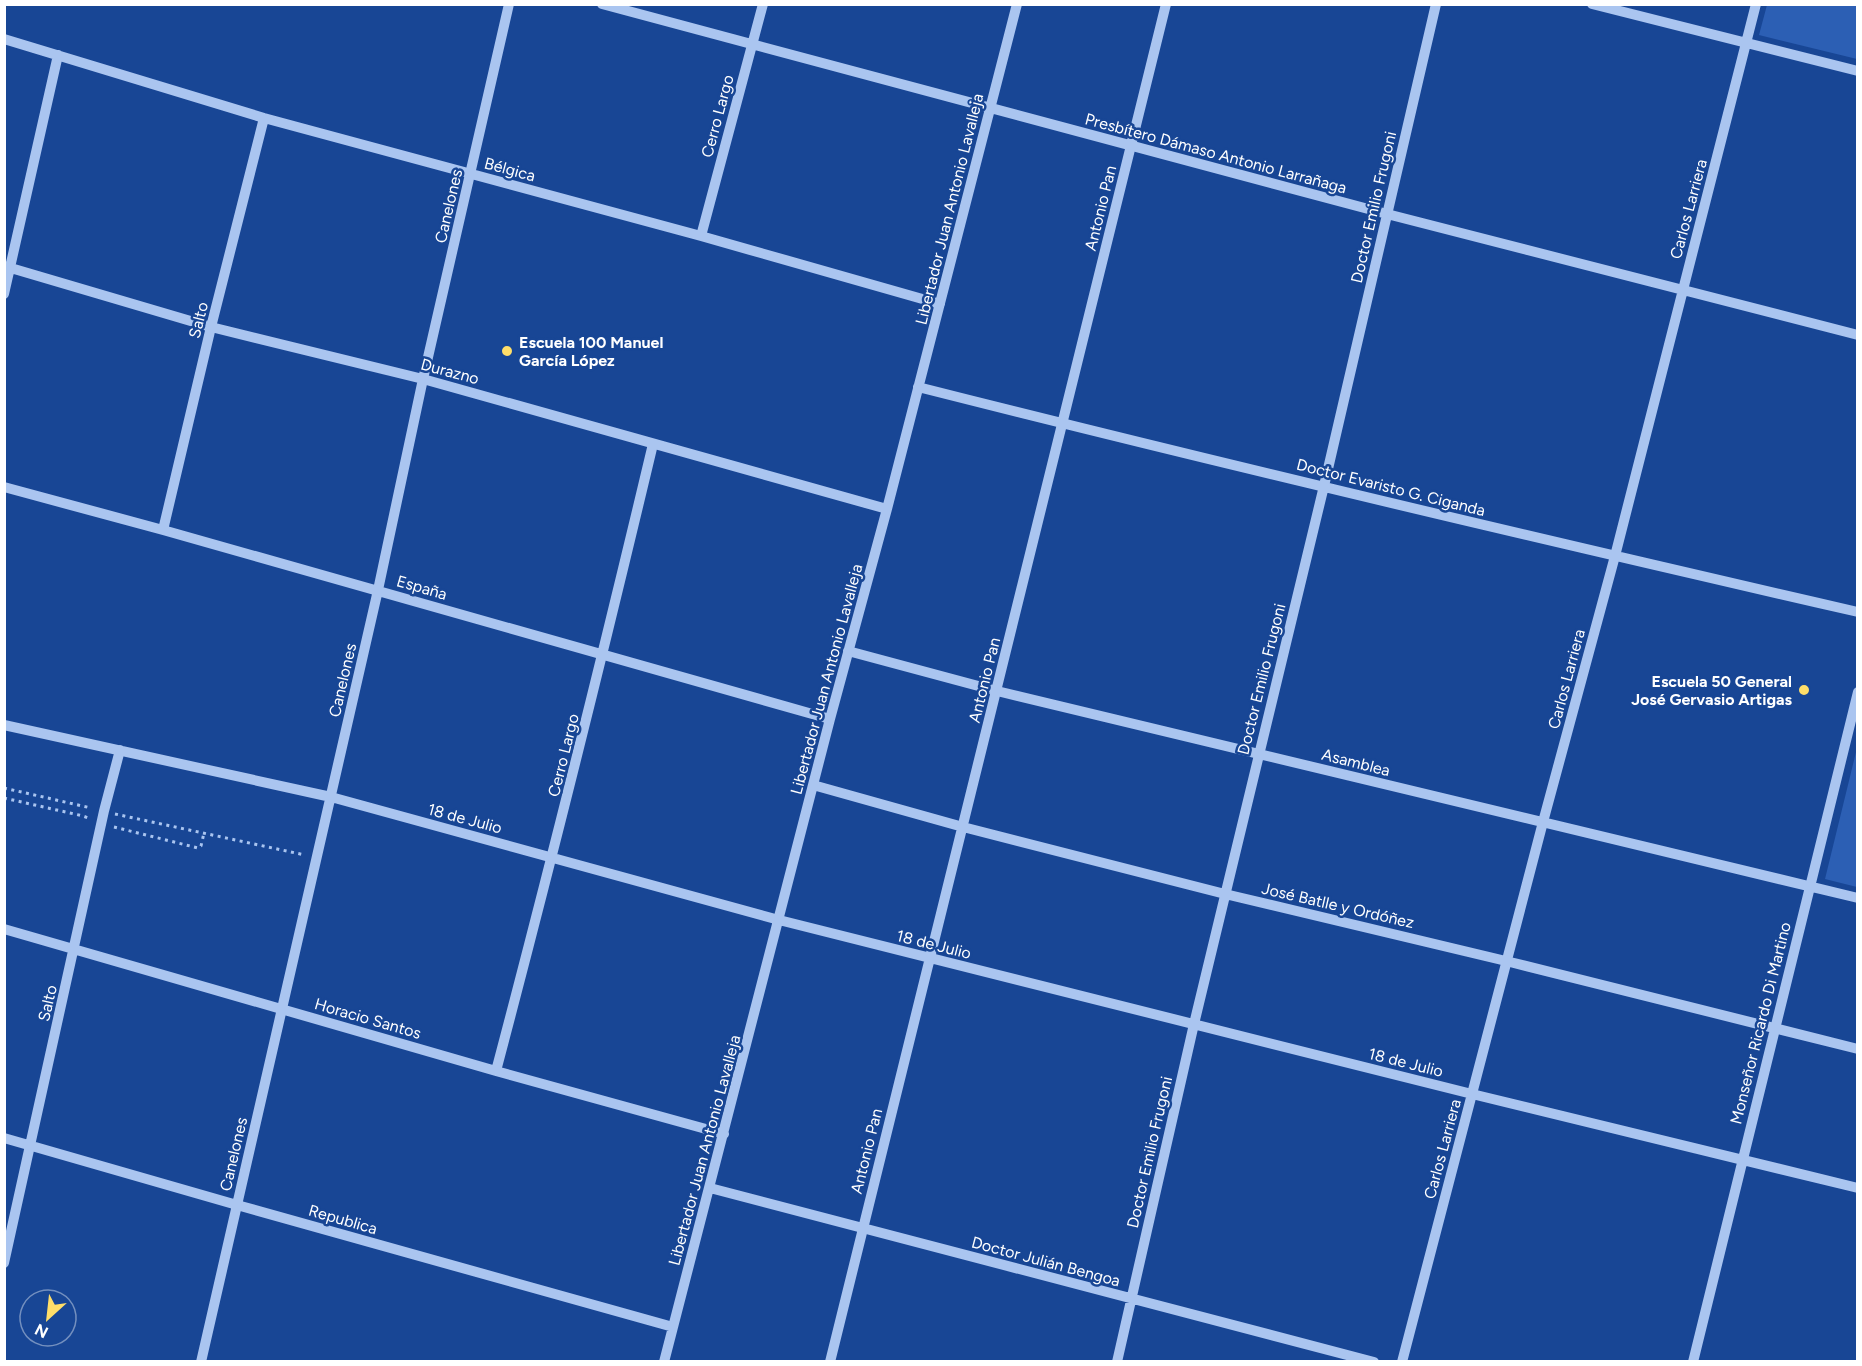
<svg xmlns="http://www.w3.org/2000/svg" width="1862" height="1366" font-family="Figtree,sans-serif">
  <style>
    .green { fill: #2c5fb4 }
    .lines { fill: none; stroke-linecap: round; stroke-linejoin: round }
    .path { stroke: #aac5f0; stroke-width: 3; stroke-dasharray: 3 4.5; stroke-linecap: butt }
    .minor { stroke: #aac5f0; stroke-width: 10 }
    .poi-dot { fill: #ffde69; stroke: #184695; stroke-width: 2 }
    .labels { text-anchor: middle; stroke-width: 5; stroke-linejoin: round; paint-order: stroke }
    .street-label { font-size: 16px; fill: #fff; stroke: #184695 }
    .poi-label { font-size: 16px; font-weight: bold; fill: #fff; stroke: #184695; text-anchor: start }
  </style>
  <rect width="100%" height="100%" fill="#184695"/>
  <path class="green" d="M1767 5H1857V59L1759 35Z
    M1857 748V887L1825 879Z"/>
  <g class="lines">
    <path class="path" d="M4 788 91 808
      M4 798 83 816 91 819
      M115 814 305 855
      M114 827 198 848 201 846 204 833"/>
    <path class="minor" d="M602 4 1387 214 1858 335
      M1592 4 1858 71
      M4 39 264 118 701 236 940 304
      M701 236 763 4
      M4 266 211 327 423 379 887 509
      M4 294 58 55
      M918 387C1230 466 1544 540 1858 612
      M4 487 163 530 830 719
      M163 530 211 327 264 118
      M848 651 997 691 1858 898
      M4 725 331 797 779 920 1472 1094 1858 1188
      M813 785 963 827 1225 894 1506 961 1858 1049
      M4 929 496 1071 724 1134
      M496 1071C551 863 603 654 653 444
      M4 1138 237 1205 673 1327
      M710 1188 1374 1362
      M4 1263 104 811 120 750
      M201 1362 378 590 423 379 509 4
      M664 1362 830 719 887 509 1017 4
      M830 1362 1166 4
      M1117 1362 1194 1024 1324 486 1436 4
      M1402 1362 1543 822 1615 556 1756 4
      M1693 1362 1858 692"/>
  </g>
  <g class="poi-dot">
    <circle cx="507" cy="351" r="6"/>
    <circle cx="1804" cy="690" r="6"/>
  </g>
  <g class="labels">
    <g class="street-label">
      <text transform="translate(717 116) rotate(-75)" y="6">Cerro Largo</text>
      <text transform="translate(1216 153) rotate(15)" y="6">Presbítero Dámaso Antonio Larrañaga</text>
      <text transform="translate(510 169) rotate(15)" y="6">Bélgica</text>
      <text transform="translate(448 206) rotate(-77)" y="6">Canelones</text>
      <text transform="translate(1373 207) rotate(-77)" y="6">Doctor Emilio Frugoni</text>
      <text transform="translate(1100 208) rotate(-76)" y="6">Antonio Pan</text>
      <text transform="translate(949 209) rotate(-76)" y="6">Libertador Juan Antonio Lavalleja</text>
      <text transform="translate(1688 209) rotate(-75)" y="6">Carlos Larriera</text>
      <text transform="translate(198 320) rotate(-76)" y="6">Salto</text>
      <text transform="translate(450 371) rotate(15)" y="6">Durazno</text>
      <text transform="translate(1391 487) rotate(14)" y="6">Doctor Evaristo G. Ciganda</text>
      <text transform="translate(422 587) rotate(16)" y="6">España</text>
      <text transform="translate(826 679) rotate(-75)" y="6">Libertador Juan Antonio Lavalleja</text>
      <text transform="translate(1261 679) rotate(-76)" y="6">Doctor Emilio Frugoni</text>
      <text transform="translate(1566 679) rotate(-75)" y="6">Carlos Larriera</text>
      <text transform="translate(342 680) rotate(-77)" y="6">Canelones</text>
      <text transform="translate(984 680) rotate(-76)" y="6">Antonio Pan</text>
      <text transform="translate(563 755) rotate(-76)" y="6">Cerro Largo</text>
      <text transform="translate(1356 762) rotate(14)" y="6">Asamblea</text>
      <text transform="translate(465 818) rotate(15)" y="6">18 de Julio</text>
      <text transform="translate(1338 905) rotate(13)" y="6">José Batlle y Ordóñez</text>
      <text transform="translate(934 944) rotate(14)" y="6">18 de Julio</text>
      <text transform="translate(47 1003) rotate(-77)" y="6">Salto</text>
      <text transform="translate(368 1018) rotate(16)" y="6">Horacio Santos</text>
      <text transform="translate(1760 1023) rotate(-76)" y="6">Monseñor Ricardo Di Martino</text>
      <text transform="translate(1406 1062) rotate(14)" y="6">18 de Julio</text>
      <text transform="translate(1442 1149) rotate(-75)" y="6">Carlos Larriera</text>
      <text transform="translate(704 1150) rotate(-75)" y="6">Libertador Juan Antonio Lavalleja</text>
      <text transform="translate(866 1151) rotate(-76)" y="6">Antonio Pan</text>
      <text transform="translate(1149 1152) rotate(-77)" y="6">Doctor Emilio Frugoni</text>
      <text transform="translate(233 1154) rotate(-77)" y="6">Canelones</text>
      <text transform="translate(343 1219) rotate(16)" y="6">Republica</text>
      <text transform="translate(1046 1261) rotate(15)" y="6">Doctor Julián Bengoa</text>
    </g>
    <g class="poi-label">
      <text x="519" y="348">Escuela 100 Manuel<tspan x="519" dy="18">García López</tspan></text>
      <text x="1792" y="687" text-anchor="end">Escuela 50 General<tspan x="1792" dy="18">José Gervasio Artigas</tspan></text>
    </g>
  </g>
  <rect width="1862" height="1366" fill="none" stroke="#ffffff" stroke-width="12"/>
  <g transform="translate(48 1318) rotate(207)"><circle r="28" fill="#184695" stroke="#7490bf" stroke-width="1.5"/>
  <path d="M0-4.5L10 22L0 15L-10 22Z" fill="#ffde69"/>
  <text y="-9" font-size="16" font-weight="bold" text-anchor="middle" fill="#ffffff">N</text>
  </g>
</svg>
